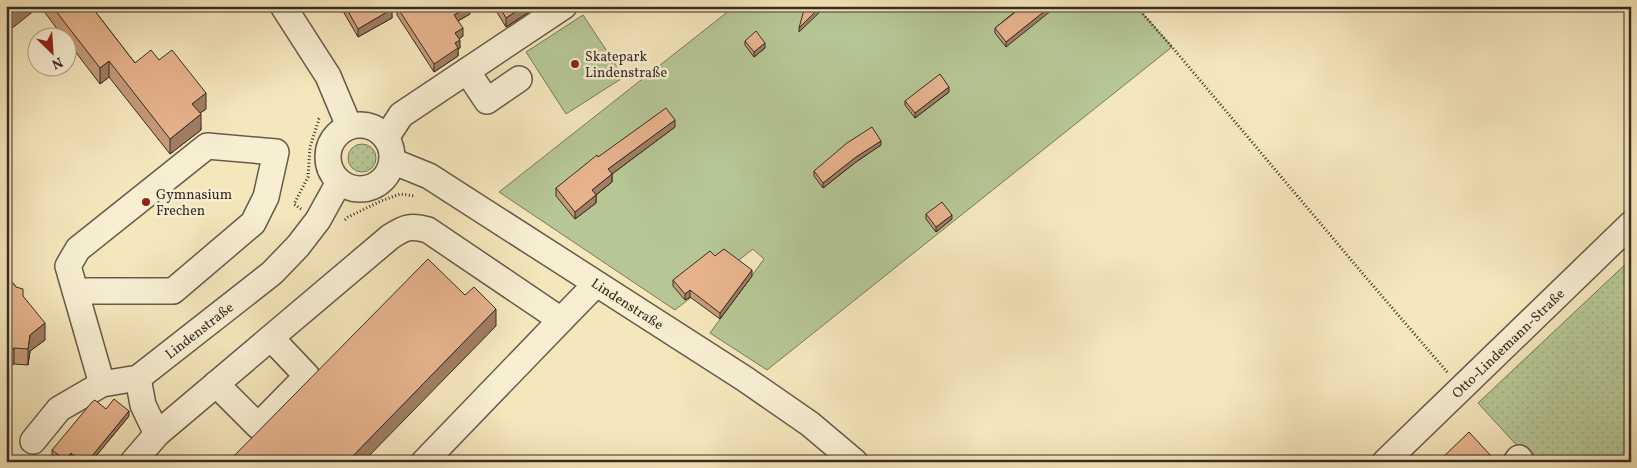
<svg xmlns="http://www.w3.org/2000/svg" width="1637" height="468" font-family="Vollkorn,serif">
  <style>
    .grass { fill: url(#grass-dots); stroke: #767a5d }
    .garden { fill: #b6c795; stroke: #767a5d }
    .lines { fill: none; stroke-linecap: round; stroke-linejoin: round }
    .minor-casing { stroke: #665b4b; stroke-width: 28 }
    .path { stroke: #372c25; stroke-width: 3; stroke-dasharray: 1 2.5; stroke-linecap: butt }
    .minor { stroke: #f8efd3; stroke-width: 25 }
    .wall { fill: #c69a79; stroke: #372c25 }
    .shaded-wall { fill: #a17d63; stroke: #372c25 }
    .building { fill: #e6b38d; stroke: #372c25 }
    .poi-dot { fill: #8f2418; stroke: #f8efd3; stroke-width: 2 }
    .labels { text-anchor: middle; stroke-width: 5; stroke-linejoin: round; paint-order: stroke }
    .poi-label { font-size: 14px; fill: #372c25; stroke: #f8efd3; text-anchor: start }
    .street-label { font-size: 14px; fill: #372c25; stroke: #f8efd3 }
  </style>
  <defs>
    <pattern id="grass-dots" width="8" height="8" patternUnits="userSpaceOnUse" patternTransform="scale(1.25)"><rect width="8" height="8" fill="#b6c795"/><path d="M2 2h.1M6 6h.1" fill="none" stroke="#9dab80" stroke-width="1.8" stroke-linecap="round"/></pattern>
  </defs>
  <rect width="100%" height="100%" fill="#f5e7bc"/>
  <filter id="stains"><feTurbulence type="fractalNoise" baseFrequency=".004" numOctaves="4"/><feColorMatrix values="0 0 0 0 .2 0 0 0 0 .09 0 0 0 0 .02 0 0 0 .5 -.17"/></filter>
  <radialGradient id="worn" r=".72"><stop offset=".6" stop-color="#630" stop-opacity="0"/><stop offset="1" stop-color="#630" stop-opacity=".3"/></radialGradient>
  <path class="grass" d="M348 158a14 14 0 1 1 28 0a14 14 0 1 1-28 0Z
    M1631 259V462H1532L1478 403Z"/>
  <path class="garden" d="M735 6H1136L1172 47 767 370 710 333 764 259 753 249 675 310 499 192Z
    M583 15 624 77 566 114 526 52Z"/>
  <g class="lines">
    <g class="minor-casing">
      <g id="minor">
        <path d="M283 6 328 76 349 126"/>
        <path d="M467 71 487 101 519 79"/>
        <circle cx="360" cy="157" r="32"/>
        <path d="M386 138 401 115 564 6"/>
        <path id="s1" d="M392 161 429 176 745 379 810 424 855 462"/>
        <path d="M75 291H173L253 223 266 197 276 152 207 146 78 249 68 266 102 384"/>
        <path d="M561 320 596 284"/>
        <path d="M138 378 143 405 157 434"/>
        <path d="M216 384 258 426 307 376 271 338"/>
        <path id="s2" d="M33 441 59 409 102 384 138 378 272 273 298 246 318 220 339 182"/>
        <path d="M133 462 157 434 390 237C405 227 411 225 428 230L561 320 424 462"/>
        <path id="s3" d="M1385 462 1631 224"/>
        <path d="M1516 462 1519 458 1522 462"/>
      </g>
    </g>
    <path class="path" d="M1136 6 1172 47 1363 274 1448 373
      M301 209 294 204 308 177 310 147 319 119 321 118
      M345 220 348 217 381 201 400 194 415 196"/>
    <use href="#minor" class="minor"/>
  </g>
  <path class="wall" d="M6 6H91L135 63 159 60 206 109 200 113 201 130 170 154 109 77 100 84 68 42V38H64L40 6Z
    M340 6H391L392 18 358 37Z
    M493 6H538L506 27Z
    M1021 6 1006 47 995 33V28L1017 10V9Z
    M397 7 470 14 458 21 463 36 459 39 460 48 458 49V56L434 72 397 15Z
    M745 41 765 48 754 57 745 45Z
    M949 92 915 118 905 105V101Z
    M675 127 612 174V182L596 195V203L575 219 556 196V188L598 157Z
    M881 145 856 162 823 188 814 176V171Z
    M926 214 952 219 936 232 926 219Z
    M715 256 752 276 720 319 690 297 685 300 673 286V280Z
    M6 274 23 296 45 340 30 351 28 365 14 364 8 368 6 366Z
    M106 409 129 416 91 462H75L71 458 68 462H61L52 455V450Z"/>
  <path class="shaded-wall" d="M20 6H40L6 33V17Z
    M470 6V14L454 23V15Z
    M524 6H538L506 27V18Z
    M821 6H824V8L799 32V28Z
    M1051 6H1057L1006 47V42Z
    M392 9V18L358 37V29Z
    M463 28V36L455 41V33Z
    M460 40V48L458 49V56L434 72V64L455 43Z
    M765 43V48L754 57V52Z
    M109 61V77L100 84V68Z
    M949 87V92L915 118V113Z
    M206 93V109L192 119V104Z
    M201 114V130L170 154V139Z
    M675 120V127L608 177V169Z
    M881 141V145L856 162 823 188V183L856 157Z
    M612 174V182L592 198V190Z
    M596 195V203L575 219V212Z
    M952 215V219L936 232V227Z
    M752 270V276L720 319V313Z
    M690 290V297L685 300V294Z
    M496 309V326L363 462H347Z
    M45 323V340L30 351 28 365V349L30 335Z
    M14 348V364L8 368V352Z
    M129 411V416L91 462H87Z
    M71 453V458L68 462H65V460Z
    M1492 457V462H1487Z"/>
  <path class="building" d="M6 6H20L6 17Z
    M52 6H91L135 63 151 50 159 60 172 50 206 93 192 104 201 114 170 139 109 61 100 68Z
    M345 6H391L392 9 358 29Z
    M398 6H469L454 15 463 28 455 33 460 40 455 43 458 48 434 64 397 7Z
    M499 6H524L506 18Z
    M805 6H821L799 28Z
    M1021 6H1051L1006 42 995 28 1018 10 1017 9Z
    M756 31 765 43 754 52 745 41Z
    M940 74 949 87 915 113 905 101Z
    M666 108 675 120 608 169 612 174 592 190 596 195 575 212 556 188 597 155 598 157Z
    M872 127 881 141 856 157 823 183 814 171 847 143Z
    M942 202 952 215 936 227 926 214Z
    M724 249 752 270 720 313 690 290 685 294 673 280 710 251 715 256Z
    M428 259 465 295 474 287 496 309 347 462H228Z
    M6 274 16 287 23 289V296L45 323 30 335 28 349 14 348 8 352 6 350Z
    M114 399 129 411 87 462H81L71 453 65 460 52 450 92 402 95 400 106 409Z
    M1469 432 1492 457 1487 462H1444L1441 459Z"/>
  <g class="poi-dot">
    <circle cx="575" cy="64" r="5"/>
    <circle cx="146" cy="202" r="5"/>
  </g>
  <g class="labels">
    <g class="poi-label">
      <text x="585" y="61">Skatepark<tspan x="585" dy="16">Lindenstraße</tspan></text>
      <text x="156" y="199">Gymnasium<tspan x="156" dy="16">Frechen</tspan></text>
    </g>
    <g class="street-label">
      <text dy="5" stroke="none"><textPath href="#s1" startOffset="276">Lindenstraße</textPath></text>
      <text dy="5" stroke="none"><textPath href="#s2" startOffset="205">Lindenstraße</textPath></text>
      <text dy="5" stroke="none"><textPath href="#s3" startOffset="171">Otto-Lindemann-Straße</textPath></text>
    </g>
  </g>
  <rect width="1637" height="468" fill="none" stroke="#f5e7bc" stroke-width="25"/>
  <rect x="8" y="8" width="1622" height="453" fill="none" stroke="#372c25" stroke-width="2.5"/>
  <rect x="12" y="12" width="1612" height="443" fill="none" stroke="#372c25"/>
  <g transform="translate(52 52) rotate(155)"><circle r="24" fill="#f8efd3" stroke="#aba18d"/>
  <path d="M0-4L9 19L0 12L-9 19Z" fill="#8f2418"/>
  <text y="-8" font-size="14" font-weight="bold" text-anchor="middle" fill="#372c25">N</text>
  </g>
  <rect width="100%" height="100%" filter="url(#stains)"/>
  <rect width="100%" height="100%" fill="url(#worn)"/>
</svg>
